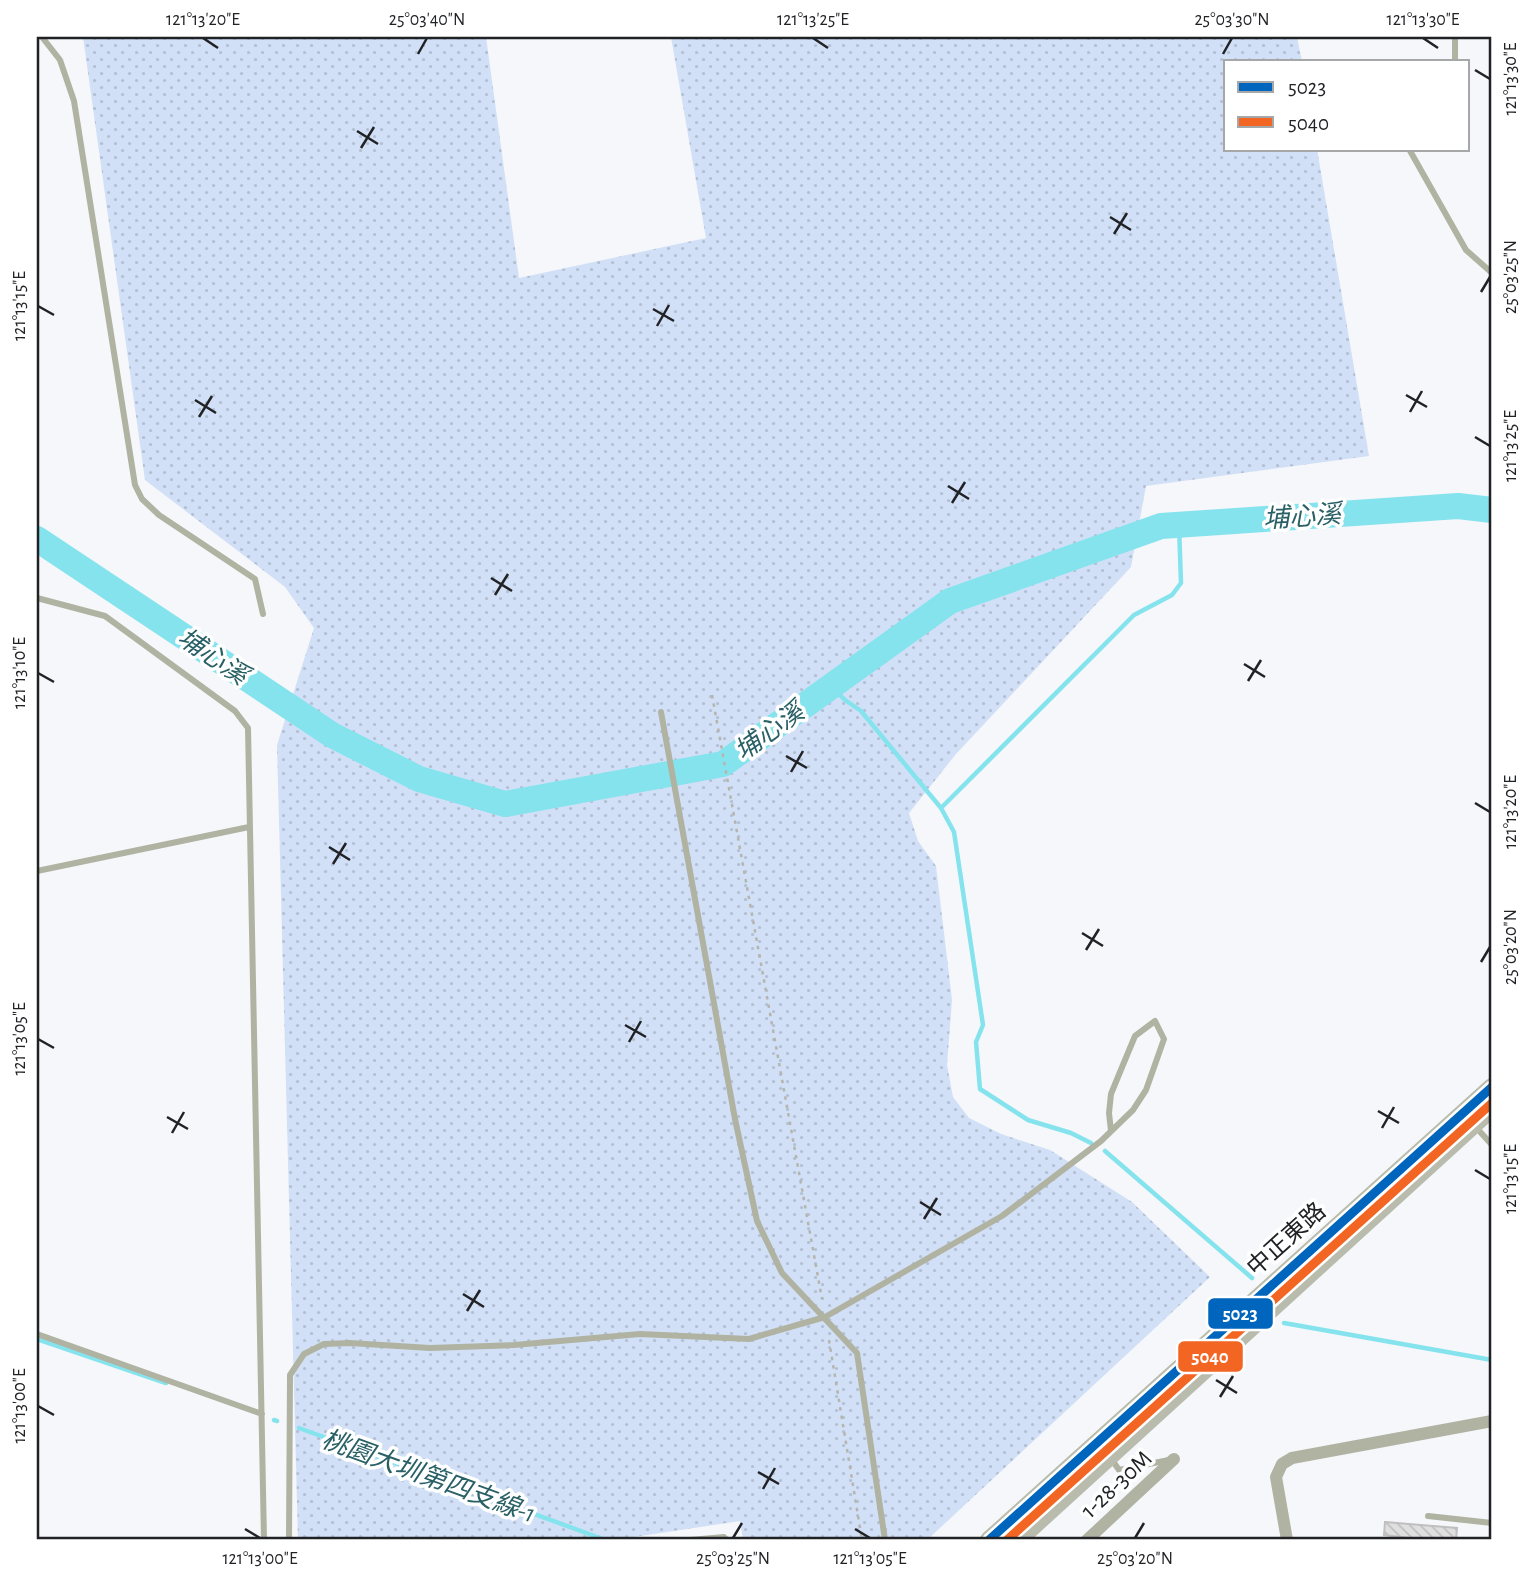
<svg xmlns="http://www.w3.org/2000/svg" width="1529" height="1577" font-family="'Alegreya Sans','Noto Sans TC',sans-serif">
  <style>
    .grass { fill: url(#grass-dots) }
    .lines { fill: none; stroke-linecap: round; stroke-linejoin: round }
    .stream { stroke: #85e3ed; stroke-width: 4.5 }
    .river { stroke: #85e3ed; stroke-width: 26 }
    .building { fill: url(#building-back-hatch); stroke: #c0bfc0; stroke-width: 2 }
    .path { stroke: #b4b6ae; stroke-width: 2.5; stroke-dasharray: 3.5 5; stroke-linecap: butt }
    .service { stroke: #b0b3a2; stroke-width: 6 }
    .minor { stroke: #b0b3a2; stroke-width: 12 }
    .secondary { stroke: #b9bcad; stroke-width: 18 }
    .bus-1-casing { stroke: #fff; stroke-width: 14 }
    .bus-2-casing { stroke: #fff; stroke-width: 14 }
    .bus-1 { stroke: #0065bd; stroke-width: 9 }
    .bus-2 { stroke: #f26522; stroke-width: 9 }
    .ticks { fill: none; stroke: #212225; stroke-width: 2.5 }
    .labels { text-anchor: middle; stroke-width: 7; stroke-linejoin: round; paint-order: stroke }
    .street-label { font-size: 24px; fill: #212225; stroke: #fff }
    .water-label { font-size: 26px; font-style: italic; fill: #296066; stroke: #fff }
    .line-badge { stroke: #fff; stroke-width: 2.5 }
    .badge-label { font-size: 19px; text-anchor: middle; font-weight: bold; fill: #fff }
    .neatline { fill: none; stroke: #212225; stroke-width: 2.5 }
    .ticks-label { font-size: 18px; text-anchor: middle; fill: #212225 }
  </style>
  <defs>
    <pattern id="grass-dots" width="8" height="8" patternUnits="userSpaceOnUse" patternTransform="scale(1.75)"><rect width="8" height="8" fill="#d1e0f7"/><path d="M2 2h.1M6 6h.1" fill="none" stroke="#b3c0d4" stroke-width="1.8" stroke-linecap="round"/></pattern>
    <pattern id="building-back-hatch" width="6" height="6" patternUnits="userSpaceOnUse" patternTransform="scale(1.75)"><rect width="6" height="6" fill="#e0dfe0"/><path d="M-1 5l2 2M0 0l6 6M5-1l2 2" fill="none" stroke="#c0bfc0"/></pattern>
  </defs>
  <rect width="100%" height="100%" fill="#f5f7fa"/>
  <path class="grass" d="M83 37H486L519 278 706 238 671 37H1297L1302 61H1226V149H1317L1369 456 1146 486 1131 567 956 754 909 813 918 841 936 866 952 1000 947 1065 953 1097 969 1118 1001 1134 1050 1150 1132 1202 1210 1277 927 1540H743L740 1521 614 1540H298L277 745 314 628 285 587 145 480Z"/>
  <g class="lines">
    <path class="stream" d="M831 686 845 700 861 711 941 808 954 832 983 1025 976 1042 980 1089 1028 1120 1071 1133 1091 1143
      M941 808 1134 615 1172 595 1181 583 1179 525
      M1105 1151 1252 1278
      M1284 1323 1492 1360
      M37 1339 166 1383
      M274 1420 277 1421
      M299 1428 600 1538"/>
    <path class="river" d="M37 539 332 735 419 779 505 804 723 764 950 601 1161 526 1458 506 1492 510"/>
  </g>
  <path class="building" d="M1385 1522 1457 1528 1456 1540H1426L1384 1535Z"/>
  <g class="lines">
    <path class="path" d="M712 695 822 1299
      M829 1340 862 1540"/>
    <path class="service" d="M42 37 60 60 74 101 135 485 142 499 159 515 255 579 263 614
      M1455 37V61
      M1409 149 1466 250 1492 273
      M37 598 105 616 235 711 248 728 264 1540
      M661 712 735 1119 757 1221 782 1273 857 1353 885 1540
      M37 871 249 827
      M1474 1125 1492 1145
      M37 1334 262 1414
      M1110 1457 1119 1470 1169 1460
      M1428 1516 1492 1523
      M289 1540 290 1375 304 1354 324 1344 350 1343 430 1348 514 1345 640 1334 749 1339 825 1317 1002 1216 1101 1141 1133 1110 1146 1090 1164 1039 1155 1021 1135 1036 1120 1072 1111 1094 1109 1113 1111 1131
      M690 1540 724 1537 727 1540"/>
    <path class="minor" d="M1087 1540 1174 1459
      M1287 1540 1276 1477 1282 1464 1292 1458 1492 1421"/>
    <path class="secondary" d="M989 1540 1492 1087
      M1018 1540 1492 1108"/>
    <g class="bus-1-casing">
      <path id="bus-1" d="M989 1540 1492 1087"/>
    </g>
    <g class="bus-2-casing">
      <path id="bus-2" d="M1007 1540 1492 1103"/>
    </g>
    <use href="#bus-1" class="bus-1"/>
    <use href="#bus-2" class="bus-2"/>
  </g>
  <path class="ticks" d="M203 38 218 48M813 38 828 48M1423 38 1438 48M418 54 427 38M1223 54 1232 38M1475 70 1490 79M357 131 378 144M361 148 374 127M1110 217 1131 230M1114 234 1127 213M1481 292 1490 277M38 306 54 315M653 309 674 321M657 326 669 305M1406 395 1427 407M195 400 216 413M1410 412 1422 391M199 417 212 396M1475 437 1490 446M948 486 969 499M952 503 965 482M491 578 512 591M495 595 508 574M1244 664 1265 677M38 673 54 682M1248 681 1261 660M786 756 807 768M791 772 803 751M1475 803 1490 812M329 847 350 860M333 864 346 843M1082 933 1103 946M1086 950 1099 929M1481 962 1490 947M625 1025 646 1037M38 1039 54 1048M629 1042 641 1021M1378 1111 1399 1123M167 1117 188 1129M1382 1128 1394 1107M172 1133 184 1112M1475 1170 1490 1179M920 1202 941 1215M924 1219 937 1198M463 1294 484 1307M467 1311 480 1290M1216 1380 1237 1393M1220 1397 1233 1376M38 1406 54 1415M758 1472 779 1484M763 1489 775 1468M245 1529 260 1538M855 1529 870 1538M733 1538 742 1523M1135 1538 1144 1523"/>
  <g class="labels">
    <g class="street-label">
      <text transform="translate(1286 1239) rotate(-42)" y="8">中正東路</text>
      <text transform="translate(1116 1484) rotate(-43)" y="8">1-28-30M</text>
    </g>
    <g class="water-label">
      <text transform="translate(1302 516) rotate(-4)" y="9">埔心溪</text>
      <text transform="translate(213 656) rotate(34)" y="9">埔心溪</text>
      <text transform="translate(769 731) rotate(-36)" y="9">埔心溪</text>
      <text transform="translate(429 1476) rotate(20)" y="9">桃園大圳第四支線-1</text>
    </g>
  </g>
  <g class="line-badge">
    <rect x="1207" y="1297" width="67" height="33" rx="7" fill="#0065bd"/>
    <rect x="1177" y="1340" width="67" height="33" rx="7" fill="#f26522"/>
  </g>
  <g class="badge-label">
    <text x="1240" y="1320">5023</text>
    <text x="1210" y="1363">5040</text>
  </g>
  <rect width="1529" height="1577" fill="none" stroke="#ffffff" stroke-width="77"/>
  <rect x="1224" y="60" width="245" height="91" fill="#ffffff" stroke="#a6a7a8" stroke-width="2"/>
  <rect x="1238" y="82" width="35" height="10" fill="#0065bd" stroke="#a6a7a8" stroke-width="2"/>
  <text x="1288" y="94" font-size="21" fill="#212225">5023</text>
  <rect x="1238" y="117" width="35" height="10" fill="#f26522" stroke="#a6a7a8" stroke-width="2"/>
  <text x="1288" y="130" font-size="21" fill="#212225">5040</text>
  <rect x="38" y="38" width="1452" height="1500" class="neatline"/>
  <g class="ticks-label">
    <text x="203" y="25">121°13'20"E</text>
    <text x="427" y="25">25°03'40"N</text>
    <text x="813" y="25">121°13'25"E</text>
    <text x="1232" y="25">25°03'30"N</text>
    <text x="1423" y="25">121°13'30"E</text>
    <text transform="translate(1510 79) rotate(-90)" y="6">121°13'30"E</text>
    <text transform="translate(1510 277) rotate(-90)" y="6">25°03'25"N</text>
    <text transform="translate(19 306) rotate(-90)" y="6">121°13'15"E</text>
    <text transform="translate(1510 446) rotate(-90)" y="6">121°13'25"E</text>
    <text transform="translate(19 673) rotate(-90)" y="6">121°13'10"E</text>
    <text transform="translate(1510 812) rotate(-90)" y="6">121°13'20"E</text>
    <text transform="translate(1510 947) rotate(-90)" y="6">25°03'20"N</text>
    <text transform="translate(19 1039) rotate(-90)" y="6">121°13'05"E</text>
    <text transform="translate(1510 1179) rotate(-90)" y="6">121°13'15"E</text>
    <text transform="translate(19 1406) rotate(-90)" y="6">121°13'00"E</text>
    <text x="260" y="1564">121°13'00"E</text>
    <text x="733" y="1564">25°03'25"N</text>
    <text x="870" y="1564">121°13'05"E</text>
    <text x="1135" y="1564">25°03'20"N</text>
  </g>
</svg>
